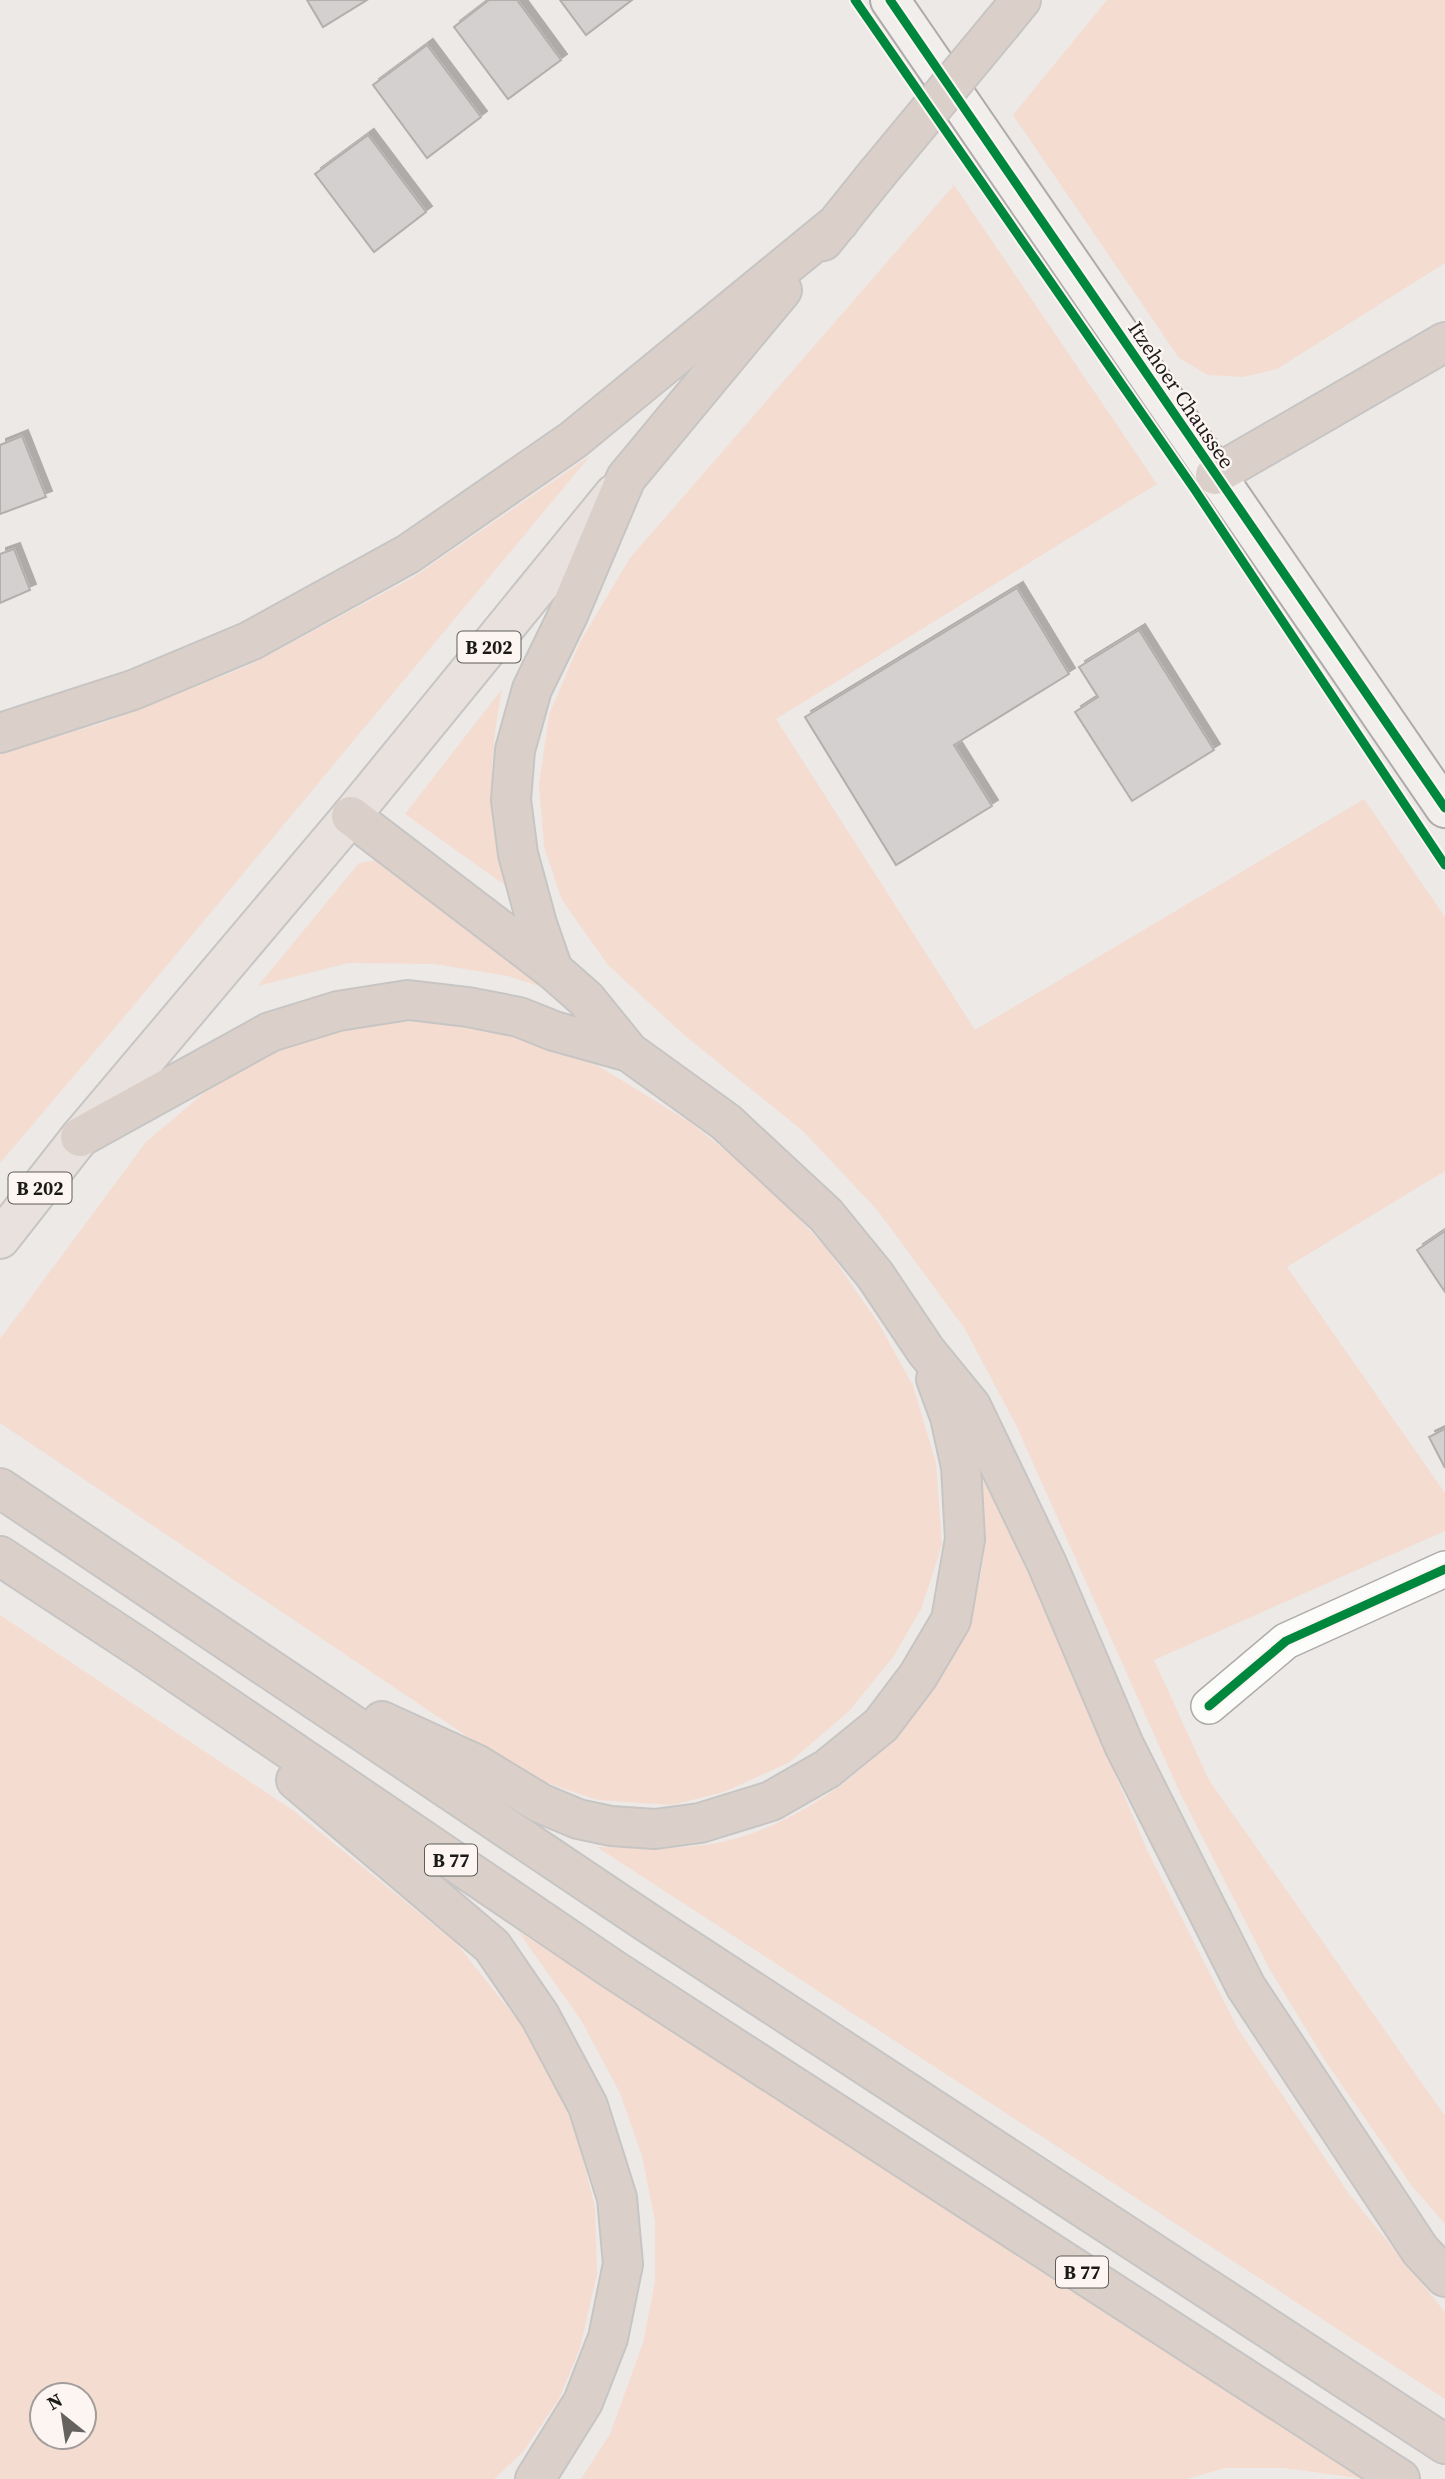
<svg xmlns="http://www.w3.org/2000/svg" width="1445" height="2479" font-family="'Source Serif 4',serif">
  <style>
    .green { fill: #f4dcd0; fill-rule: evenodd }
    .building { fill: #d4d0cf; stroke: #b2afad; stroke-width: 2; filter: url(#shadow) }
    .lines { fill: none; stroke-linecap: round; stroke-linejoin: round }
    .street-casing { stroke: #aeabaa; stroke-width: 38 }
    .secondary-casing { stroke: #aeabaa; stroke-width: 42 }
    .primary-casing { stroke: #c7c5c4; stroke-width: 42 }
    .highway-casing { stroke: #c7c5c4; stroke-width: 42 }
    .street { stroke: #fcfcfb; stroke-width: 35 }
    .secondary { stroke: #f2eeec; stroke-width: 38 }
    .primary { stroke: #e8e1dd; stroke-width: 38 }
    .highway { stroke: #dad0c9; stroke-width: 38 }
    .highway-bridge-casing { stroke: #c7c5c4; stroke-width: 42; stroke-linecap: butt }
    .highway-bridge { stroke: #dad0c9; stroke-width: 38 }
    .cycleway-casing { stroke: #fcf5f2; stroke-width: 13 }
    .cycleway { stroke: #00873e; stroke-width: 9 }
    .labels { text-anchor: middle; stroke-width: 5; stroke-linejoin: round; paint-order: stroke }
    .shield { fill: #fcf5f2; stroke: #5f5c59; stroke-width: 2 }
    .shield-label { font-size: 19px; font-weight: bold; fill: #1c1a18 }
    .street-label { font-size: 21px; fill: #1c1a18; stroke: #fcf5f2 }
  </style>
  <defs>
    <filter id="shadow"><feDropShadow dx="6" dy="-6" stdDeviation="0" flood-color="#0004"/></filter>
  </defs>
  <rect width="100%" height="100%" fill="#ede9e7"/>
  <path class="green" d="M1107 0H1445V263L1277 369 1243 377 1208 375 1179 358 1013 115Z
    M954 185 1157 484 776 719 975 1030 1364 799 1445 917V1171L1287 1267 1445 1493V1531L1154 1660 1209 1780 1445 2116V2224L1412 2186 1328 2065 1269 1968 1181 1795 1016 1425 965 1329 878 1211 803 1131 684 1035 608 965 562 900 544 847 539 785 549 715 580 642 630 558Z
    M590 456 134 1005 0 1163V753L103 723 248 666 412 578Z
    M502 689C493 737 487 788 498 836 502 855 510 875 516 893L405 814Z
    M383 859 569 996 508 976 434 964 348 963 258 986 359 863Z
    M441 1021 535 1039 600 1067 691 1123 768 1185 827 1249 879 1324 913 1386 936 1463 942 1545 921 1609 893 1657 849 1711 790 1762 724 1792 672 1805 598 1800 541 1781 498 1757 0 1423V1339L146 1142 204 1093 285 1045 368 1022Z
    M974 1439 1147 1850 1238 2029 1349 2194 1445 2312V2399L597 1847C642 1848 689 1851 734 1839 854 1805 967 1685 983 1560 989 1519 980 1479 974 1439Z
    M0 1615 294 1811 456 1943 528 2033 575 2128 595 2207 597 2274 580 2348 559 2399 523 2452 494 2479H0ZM42 2395H84V2437H42Z
    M518 1931 1366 2479 1284 2468H1225L1187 2479H581L610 2434 643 2343 655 2282V2221L642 2156 620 2093 581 2020Z"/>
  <path class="building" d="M307 0H367L323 27Z
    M489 0H517L561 60 508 99 454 27Z
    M560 0H632L586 35Z
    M427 45 481 117 427 158 373 85Z
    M368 135 426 212 374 252 315 174Z
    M22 436 46 497 0 514V445Z
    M14 549 30 590 0 603V554Z
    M1017 588 1069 674 954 745 992 806 896 865 805 717Z
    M1139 630 1214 750 1132 801 1075 712 1098 697 1079 667Z
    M1445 1231V1292L1417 1250Z
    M1445 1429V1468L1429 1437Z"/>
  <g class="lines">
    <g class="street-casing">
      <path id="street" d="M1209 1706 1286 1641 1445 1569"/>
    </g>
    <g class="secondary-casing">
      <path id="secondary" d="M890 0 1445 808"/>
    </g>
    <g class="primary-casing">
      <path id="primary" d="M0 1239 80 1137 351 816 614 494"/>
    </g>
    <g class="highway-casing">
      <path id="highway" d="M1003 22 1021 0
        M823 241 876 175
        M1215 475 1445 342
        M0 733 133 690 250 641 408 554 573 440 839 222
        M351 816 553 970 586 999 629 1052 726 1122 826 1215 875 1275 926 1351 971 1406 1047 1564 1124 1745 1246 1987 1420 2250 1445 2277
        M553 970 537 924 518 854 511 800 515 750 532 689 568 615 626 478 782 290
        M80 1137 270 1032 338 1011 408 1000 468 1007 519 1017 554 1031 629 1052
        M0 1488 648 1923 1445 2444
        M0 1556 143 1650 614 1970 1400 2479
        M382 1721 476 1764 540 1803 578 1819 611 1826 655 1829 700 1823 771 1801 827 1769 881 1725 918 1676 951 1620 965 1539 961 1467 950 1417 936 1379
        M296 1780 492 1946 540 2016 588 2106 617 2198 623 2264 608 2338 583 2402 535 2479"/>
    </g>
    <use href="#street" class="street"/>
    <use href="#secondary" class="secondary"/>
    <use href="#primary" class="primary"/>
    <use href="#highway" class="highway"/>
    <g class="highway-bridge-casing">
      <path id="highway-bridge" d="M876 175 1003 22"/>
    </g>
    <use href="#highway-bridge" class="highway-bridge"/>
    <g class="cycleway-casing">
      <path id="cycleway" d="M855 0 1195 490 1445 865
        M890 0 1445 808
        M1209 1706 1286 1641 1445 1569"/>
    </g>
    <use href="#cycleway" class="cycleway"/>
  </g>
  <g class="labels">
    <g class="shield">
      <rect x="457.5" y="631.5" width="63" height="31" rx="5"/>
      <rect x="8.5" y="1172.5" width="63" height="31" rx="5"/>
      <rect x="425" y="1844.5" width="52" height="31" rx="5"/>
      <rect x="1056" y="2256.5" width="52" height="31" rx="5"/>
    </g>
    <g class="shield-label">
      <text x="489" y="654">B 202</text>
      <text x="40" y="1195">B 202</text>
      <text x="451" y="1867">B 77</text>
      <text x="1082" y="2279">B 77</text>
    </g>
    <g class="street-label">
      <text transform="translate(1181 395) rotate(56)" y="7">Itzehoer Chaussee</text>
    </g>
  </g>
  <g transform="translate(63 2416) rotate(330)"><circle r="33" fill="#fcf5f2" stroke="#a29d9b" stroke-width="2"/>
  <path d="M0-5L12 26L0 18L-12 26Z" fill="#656260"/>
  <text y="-10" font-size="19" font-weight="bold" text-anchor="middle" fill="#1c1a18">N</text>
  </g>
</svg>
